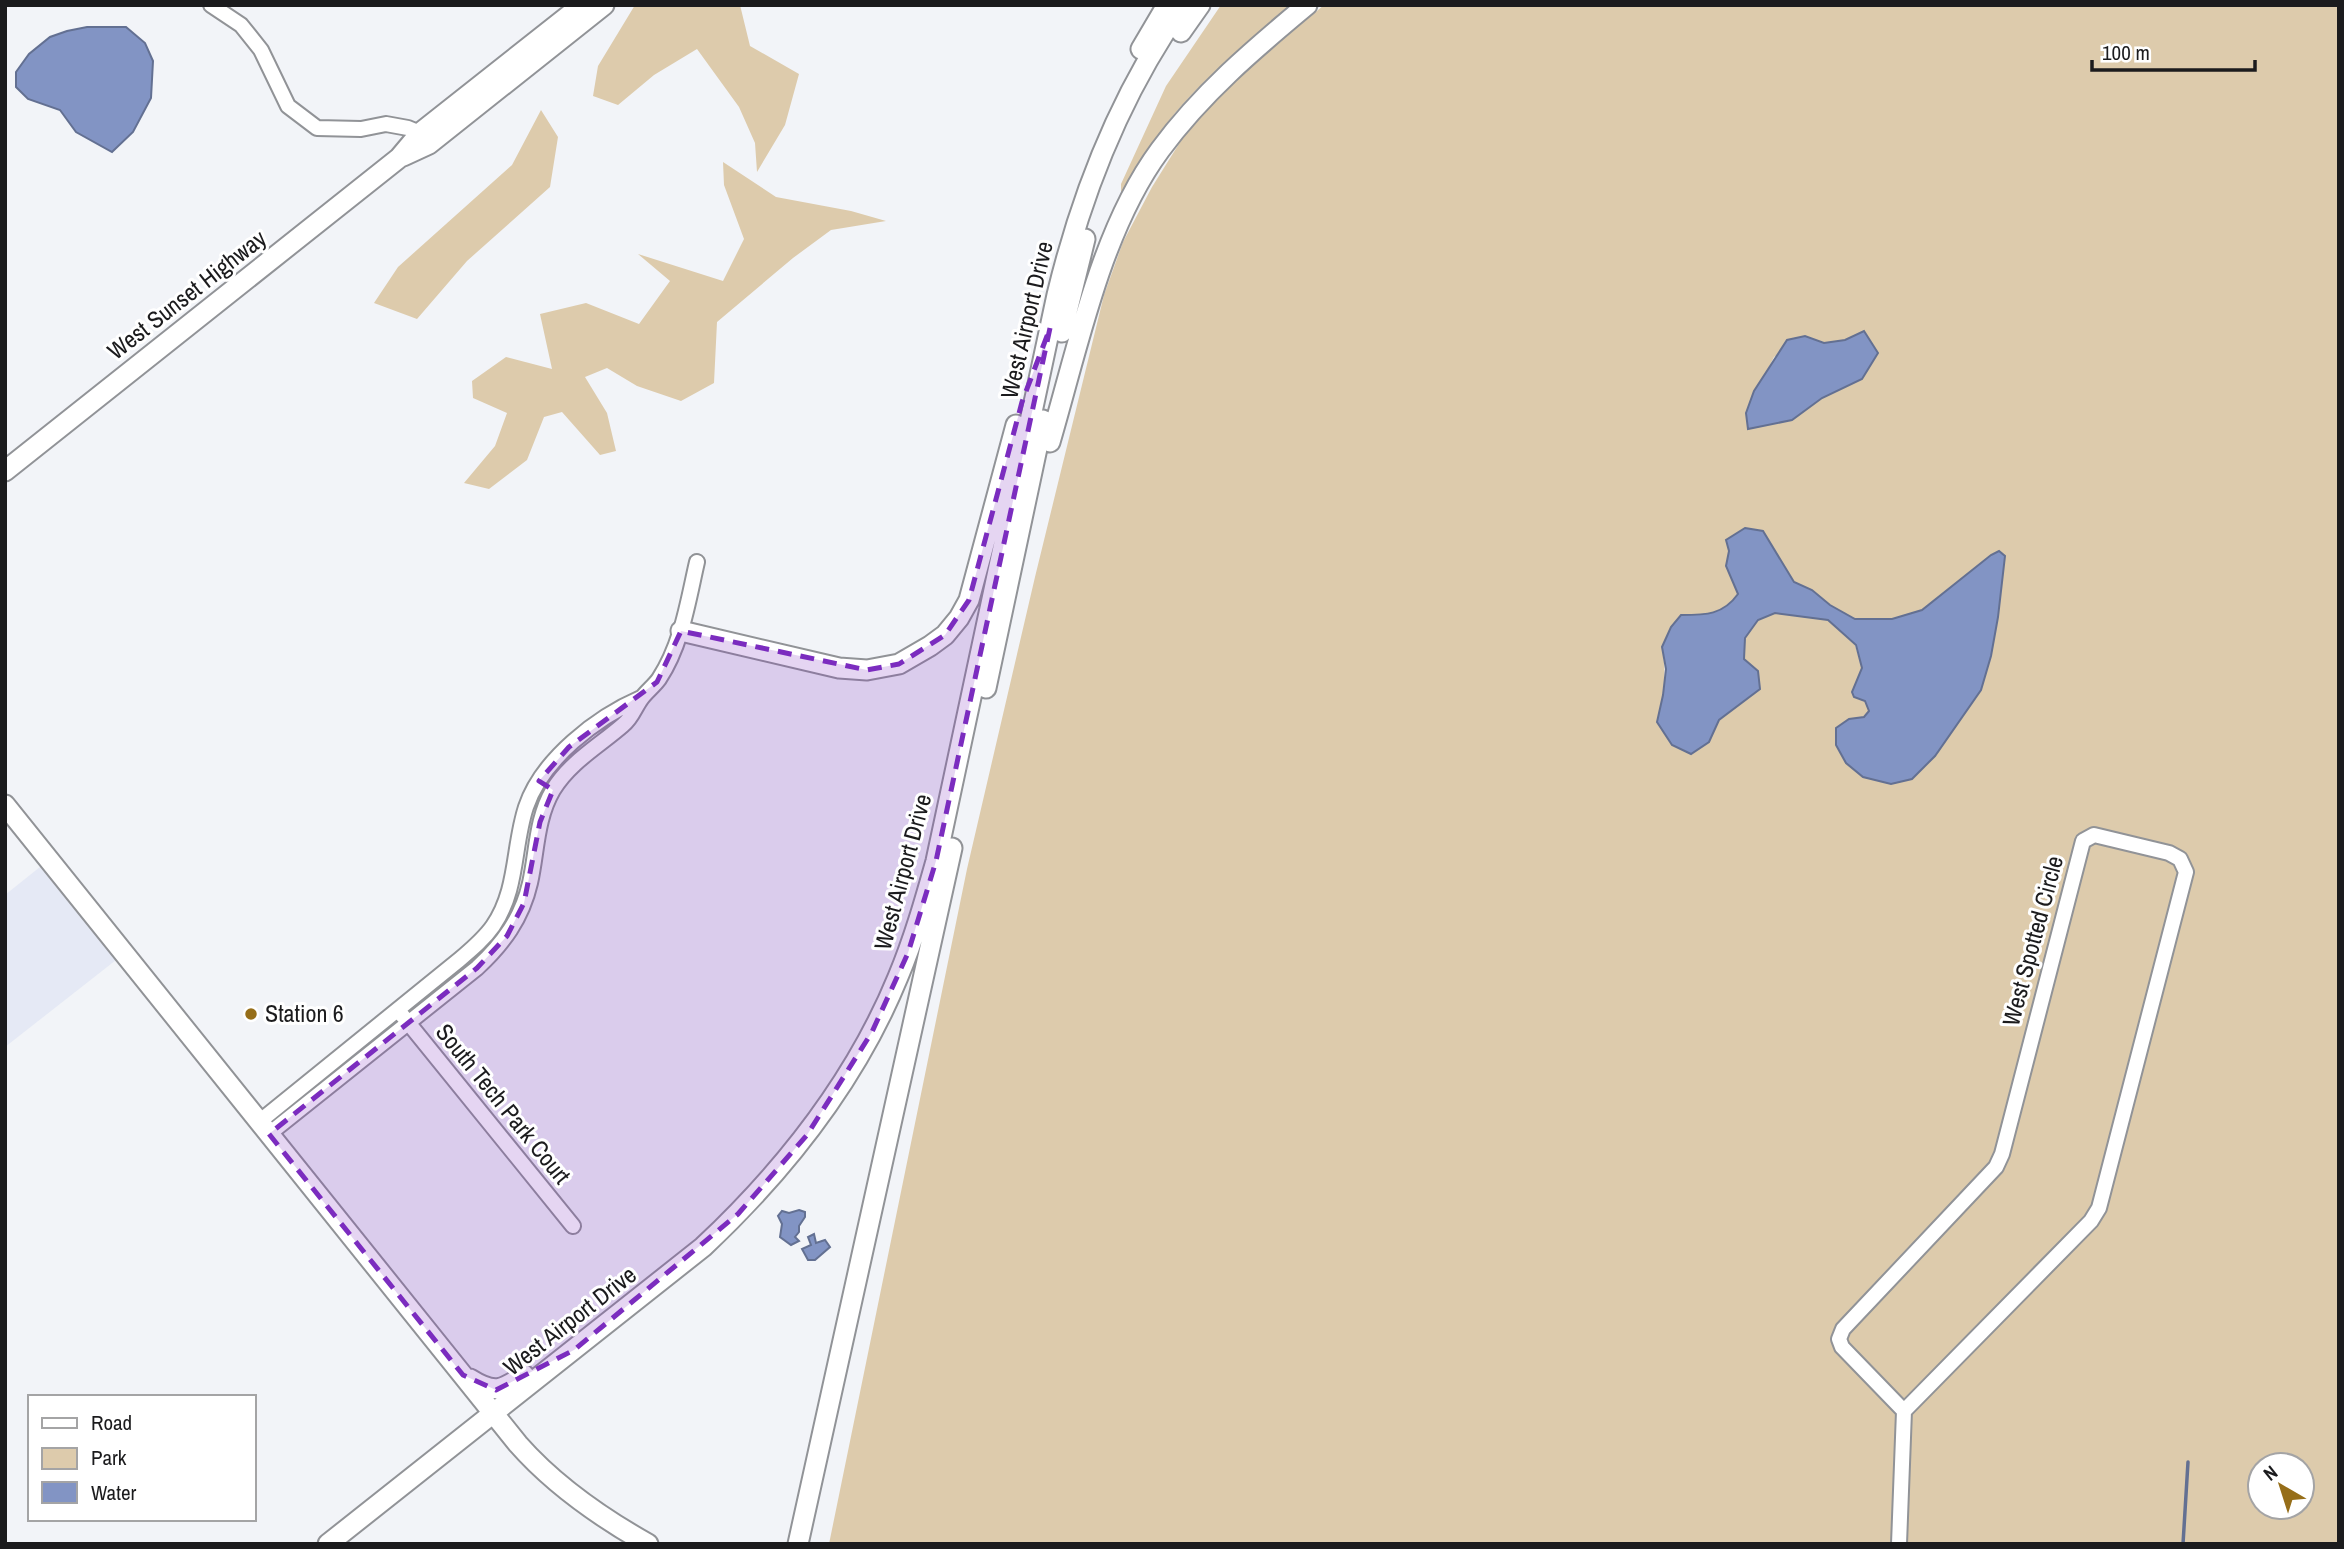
<svg xmlns="http://www.w3.org/2000/svg" width="2344" height="1549" font-family="'Archivo Narrow',sans-serif">
  <style>
    .built { fill: #e5e9f5 }
    .green { fill: #ddcbac; fill-rule: evenodd }
    .water { fill: #8294c4; stroke: #637092; stroke-width: 2 }
    .lines { fill: none; stroke-linecap: round; stroke-linejoin: round }
    .stream { stroke: #637092; stroke-width: 3.5 }
    .minor-casing { stroke: #919397; stroke-width: 18 }
    .major-casing { stroke: #919397; stroke-width: 23 }
    .minor { stroke: #fff; stroke-width: 14 }
    .major { stroke: #fff; stroke-width: 19 }
    .marked { fill: #7b2cbf; fill-opacity: 0.2; stroke: #7b2cbf; stroke-width: 5; stroke-dasharray: 14 9; stroke-linejoin: round }
    .poi-dot { fill: #966e19; stroke: #fff; stroke-width: 2.5 }
    .labels { text-anchor: middle; stroke-width: 6; stroke-linejoin: round; paint-order: stroke }
    .street-label { font-size: 24px; fill: #1b1b1d; stroke: #fff }
    .poi-label { font-size: 24px; fill: #1b1b1d; stroke: #fff; text-anchor: start }
  </style>
  <rect width="100%" height="100%" fill="#f2f4f8"/>
  <path class="built" d="M40 867 116 960 5 1047V895Z"/>
  <path class="green" d="M635 5H740L750 46 799 74 785 125 757 172 755 143 739 107 697 49 654 75 618 105 593 96 598 66Z
    M1221 5H1293C1247 43 1200 80 1164 127 1148 149 1135 173 1121 196V184L1166 86Z
    M1324 5H2339V1544H829L967 869 1035 577 1104 295 1123 242 1152 187 1187 131 1237 78ZM1864 332 1862 379 1822 398 1792 420 1748 429 1746 413 1754 391 1766 373 1774 357 1805 336C1831 347 1838 343 1864 332ZM1763 531 1794 582 1812 590 1830 605 1855 619H1892L1922 610 1991 555 2005 556 1998 617 1991 656 1981 690 1958 722 1846 763 1836 745V728L1849 719 1864 717 1869 711 1865 701 1854 697 1862 668 1855 645 1828 620 1775 613 1758 620 1745 638 1744 659 1758 671 1760 689 1719 720 1709 742 1657 722C1664 694 1667 675 1662 647L1681 615C1707 615 1722 615 1738 594L1726 566 1729 551 1726 540ZM2260 1465H2302V1507H2260Z
    M541 110 558 137 550 187 467 261 417 319 374 303 398 267 512 165Z
    M723 162 776 197 851 211 886 221 831 230 793 258 717 322 714 383 681 401 637 386 607 368 585 377 607 413 616 451 600 455 562 412 544 417 527 460 489 489 464 483 495 446 507 413 473 398 472 381 506 357 552 369 540 314 586 303 639 324 670 281 638 254 723 281 744 239 724 185Z"/>
  <path class="water" d="M87 27H126L145 43 153 61 151 98 133 132 112 152 76 132 60 110 28 99 16 87V72L29 54 50 37 67 31Z
    M1864 331 1878 353 1862 379 1822 398 1792 420 1748 429 1746 413 1754 391 1787 340 1805 336 1824 343 1845 340Z
    M1745 528 1763 531 1794 582 1812 590 1830 605 1855 619H1892L1922 610 1991 555 1999 551 2005 556 1998 617 1991 656 1981 690 1935 756 1912 779 1891 784 1863 777 1846 763 1836 745V728L1849 719 1864 717 1869 711 1865 701 1854 697 1852 692 1862 668 1856 645 1828 620 1775 613 1758 620 1745 638 1744 659 1758 671 1760 689 1719 720 1709 742 1691 754 1672 745 1657 722 1663 695 1666 669 1662 647 1671 627 1681 615C1706 615 1723 615 1738 594L1726 566 1729 551 1726 540Z
    M799 1210 805 1212V1217L799 1226V1232L795 1237 799 1241 791 1245 780 1237 782 1224 778 1216 782 1211 789 1213Z
    M814 1234 816 1243 825 1240 830 1247 815 1260H808L802 1249 811 1245 808 1237Z"/>
  <g class="lines">
    <path class="stream" d="M2183 1544 2188 1462"/>
    <g class="minor-casing">
      <path id="minor" d="M211 5 241 25 261 50 288 106 317 128 361 129 386 124 408 128 420 133 424 138
        M402 1015 573 1226
        M259 1122 459 960C472 949 484 939 493 926 518 890 513 846 526 807 542 759 597 717 641 698
        M269 1134 477 968C503 944 522 918 530 883 537 852 536 819 553 790 570 762 599 746 623 725 632 718 635 707 641 699 647 691 654 686 659 679 682 644 688 601 697 562
        M1899 1544 1904 1411 2091 1221 2099 1208 2186 872 2180 859 2169 853 2094 835 2083 841 2002 1154 1996 1167 1843 1329 1839 1339 1842 1347 1904 1411"/>
    </g>
    <g class="major-casing">
      <path id="major" d="M1181 32 1200 5
        M1141 49 1167 5
        M403 156 429 144 604 5
        M1062 332 1085 239
        M1050 442C1078 347 1101 230 1160 150 1201 94 1254 49 1307 5
        M5 471 399 158 420 133 582 5
        M681 631 839 668 867 670 899 664 930 646 945 635 959 618 969 600 1016 425
        M986 688 1043 420
        M5 805 518 1444C555 1486 600 1517 648 1544
        M470 1379C494 1394 502 1391 524 1375
        M328 1544 703 1247C785 1170 855 1082 898 977 914 939 925 900 936 861L1057 295C1082 191 1121 93 1183 5
        M798 1544 952 848"/>
    </g>
    <use href="#minor" class="minor"/>
    <use href="#major" class="major"/>
  </g>
  <path class="marked" d="M1050 328 936 861 908 953 872 1032 807 1135 738 1214 574 1350 496 1390 463 1375 269 1134 477 968 507 936 524 903 540 822 553 790 539 781 569 747 657 682 681 631 867 670 899 664 945 635 969 600 1022 402Z"/>
  <circle class="poi-dot" cx="251" cy="1014" r="7"/>
  <g class="labels">
    <g class="street-label">
      <text transform="translate(187 295) rotate(-38)" y="8">West Sunset Highway</text>
      <text transform="translate(1027 320) rotate(-77)" y="8">West Airport Drive</text>
      <text transform="translate(903 872) rotate(-75)" y="8">West Airport Drive</text>
      <text transform="translate(2033 941) rotate(-75)" y="8">West Spotted Circle</text>
      <text transform="translate(503 1104) rotate(51)" y="8">South Tech Park Court</text>
      <text transform="translate(570 1321) rotate(-38)" y="8">West Airport Drive</text>
    </g>
    <g class="poi-label">
      <text x="265" y="1022">Station 6</text>
    </g>
  </g>
  <rect width="2344" height="1549" fill="none" stroke="#1b1b1d" stroke-width="14"/>
  <rect x="28" y="1395" width="228" height="126" fill="#ffffff" stroke="#a4a4a5" stroke-width="2"/>
  <rect x="42" y="1418" width="35" height="10" fill="#ffffff" stroke="#a4a4a5" stroke-width="2"/>
  <text x="91" y="1430" font-size="21" fill="#1b1b1d">Road</text>
  <rect x="42" y="1448" width="35" height="21" fill="#ddcbac" stroke="#a4a4a5" stroke-width="2"/>
  <text x="91" y="1465" font-size="21" fill="#1b1b1d">Park</text>
  <rect x="42" y="1482" width="35" height="21" fill="#8294c4" stroke="#a4a4a5" stroke-width="2"/>
  <text x="91" y="1500" font-size="21" fill="#1b1b1d">Water</text>
  <g transform="translate(2281 1486) rotate(321)"><circle r="33" fill="#ffffff" stroke="#a4a4a5" stroke-width="2"/>
  <path d="M0-5L12 26L0 18L-12 26Z" fill="#966e19"/>
  <text y="-10" font-size="19" font-weight="bold" text-anchor="middle" fill="#1b1b1d">N</text>
  </g>
  <path d="M2092 60v10h163v-10" fill="none" stroke="#1b1b1d" stroke-width="3.5"/>
  <text x="2102" y="60" font-size="21" fill="#1b1b1d" stroke="#ffffff" stroke-width="5" paint-order="stroke">100 m</text>
</svg>
